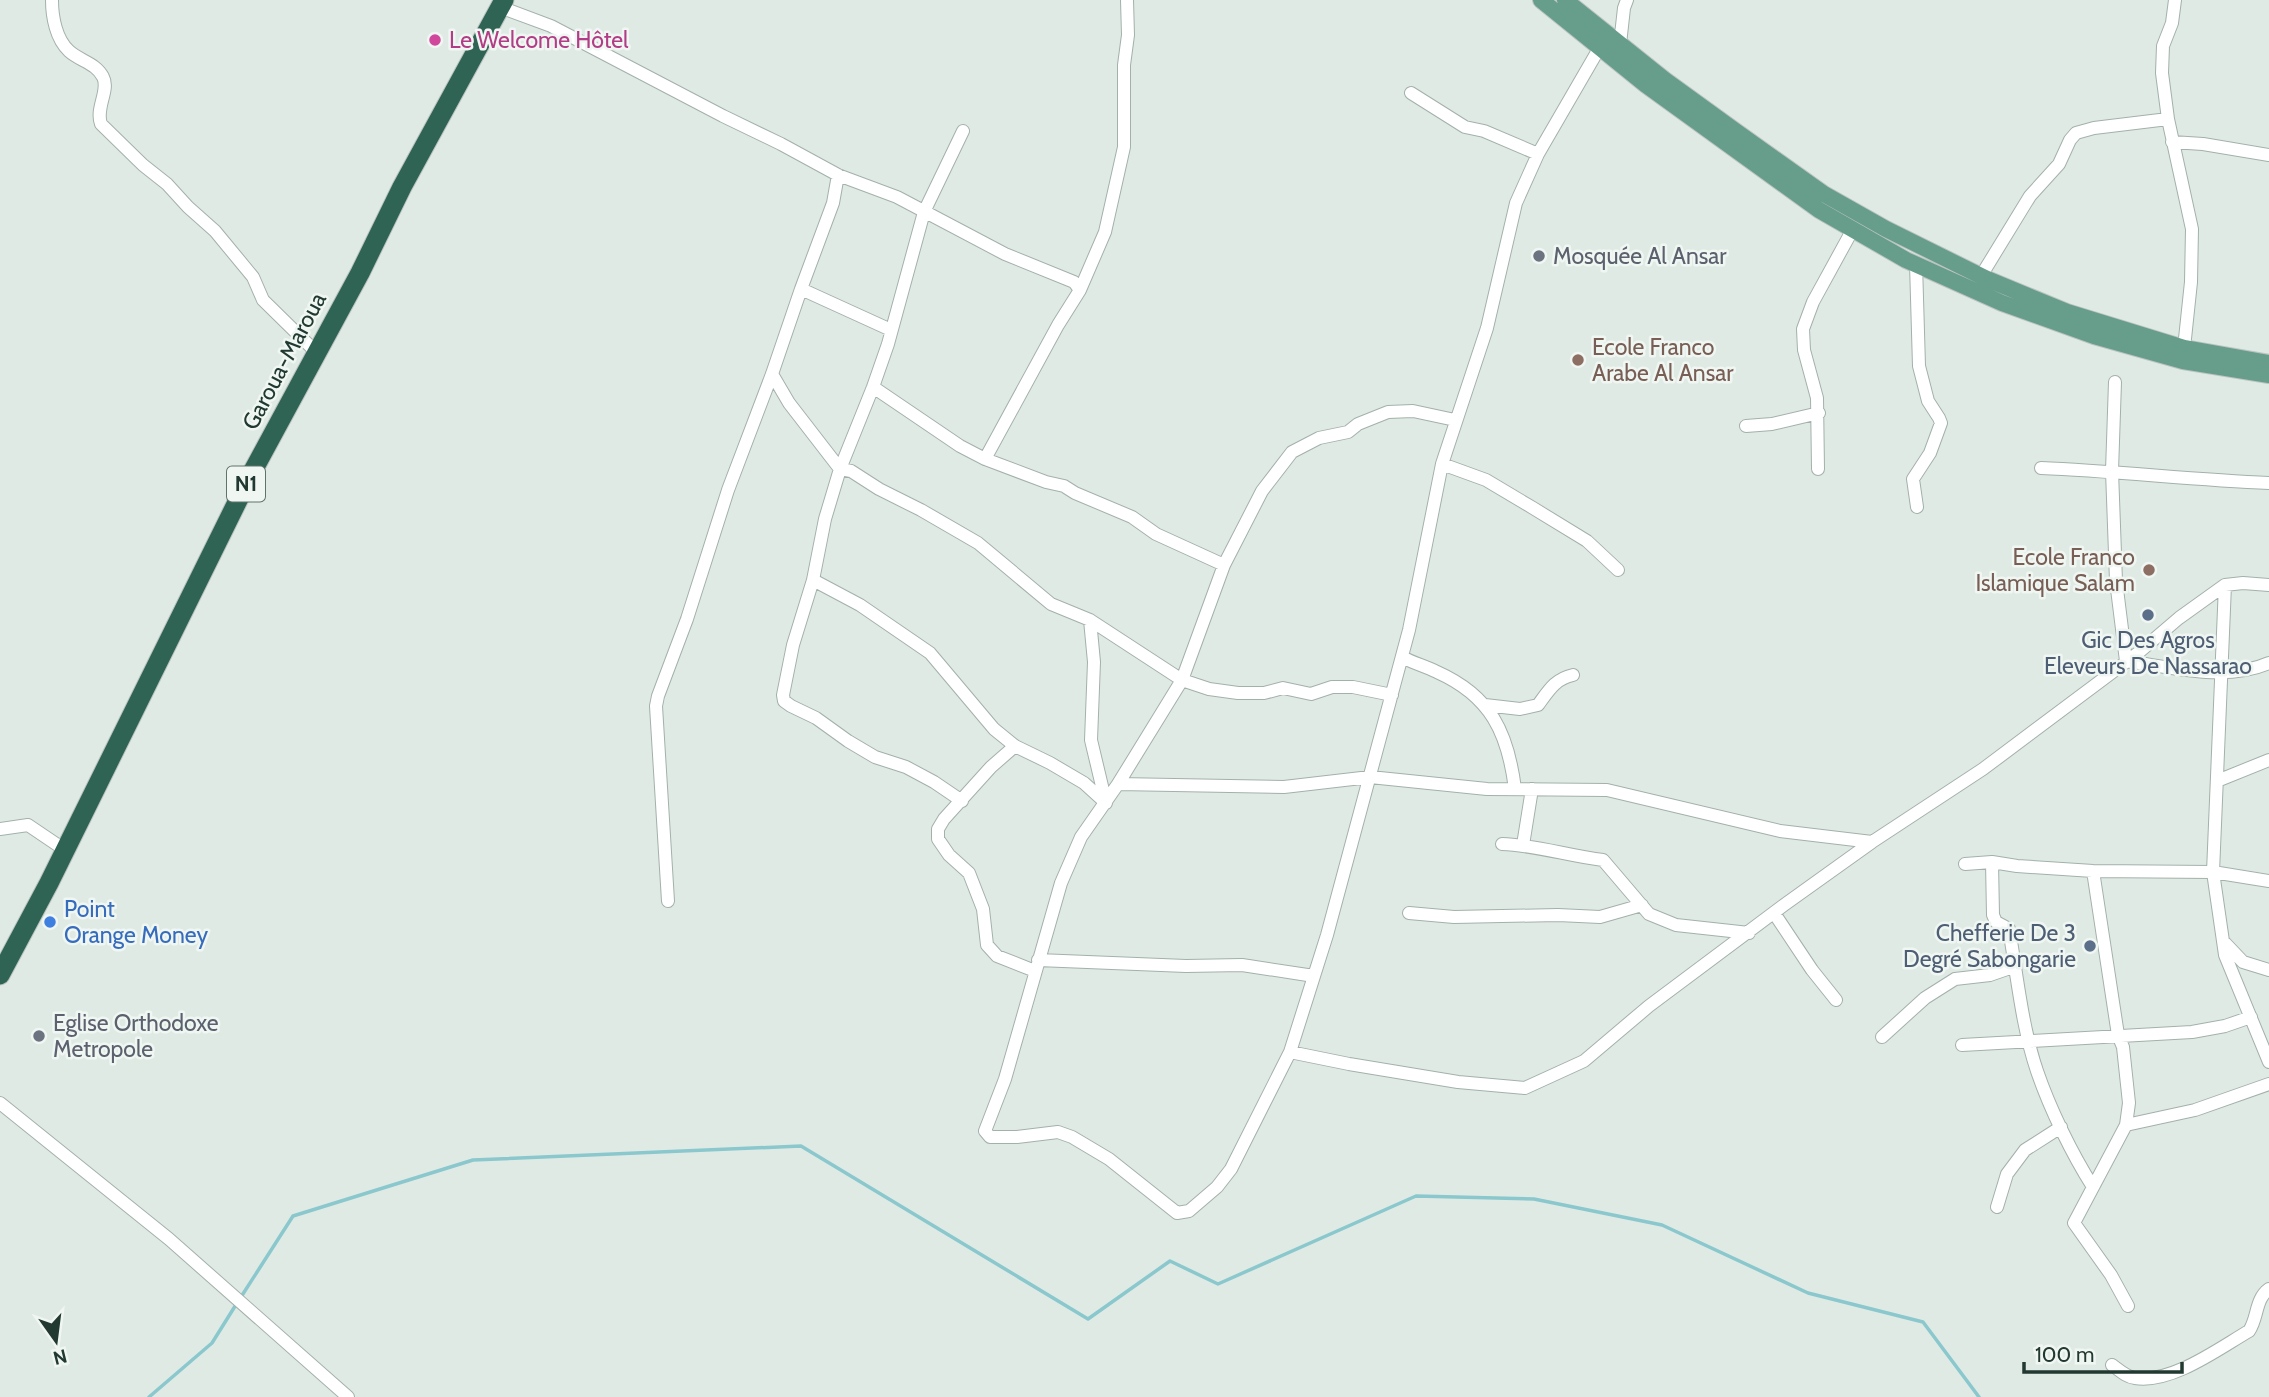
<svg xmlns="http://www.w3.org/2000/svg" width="2269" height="1397" font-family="Cabin,sans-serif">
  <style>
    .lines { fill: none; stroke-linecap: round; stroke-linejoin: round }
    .stream { stroke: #8ac8cd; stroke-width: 3.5 }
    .minor-casing { stroke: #a3b1ab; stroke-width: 14 }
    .major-casing { stroke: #bcc4c1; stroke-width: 18 }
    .highway-casing { stroke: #bcc4c1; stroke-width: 21 }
    .minor { stroke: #fff; stroke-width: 12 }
    .major { stroke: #669e8b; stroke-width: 16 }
    .highway { stroke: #2f6455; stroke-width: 19 }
    .hotel-dot { fill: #d1479c; stroke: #f0f7f3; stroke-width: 2.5 }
    .worship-dot { fill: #6b7280; stroke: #f0f7f3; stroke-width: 2.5 }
    .education-dot { fill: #8d6e63; stroke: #f0f7f3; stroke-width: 2.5 }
    .service-dot { fill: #5c6f8a; stroke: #f0f7f3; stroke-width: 2.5 }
    .shop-dot { fill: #3f7fe0; stroke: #f0f7f3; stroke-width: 2.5 }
    .labels { text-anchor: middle; stroke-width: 5; stroke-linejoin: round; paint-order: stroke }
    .shield { fill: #f0f7f3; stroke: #5f726b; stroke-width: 2 }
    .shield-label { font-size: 21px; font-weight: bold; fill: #213931 }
    .hotel-label { font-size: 23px; fill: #b23c85; stroke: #f0f7f3; text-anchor: start }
    .worship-label { font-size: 23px; fill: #5b616d; stroke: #f0f7f3; text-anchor: start }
    .education-label { font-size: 23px; fill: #785e54; stroke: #f0f7f3; text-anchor: start }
    .street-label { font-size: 23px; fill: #213931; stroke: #f0f7f3 }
    .service-label { font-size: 23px; fill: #4e5e75; stroke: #f0f7f3 }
    .shop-label { font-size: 23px; fill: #366cbe; stroke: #f0f7f3; text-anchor: start }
  </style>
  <rect width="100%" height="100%" fill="#e0eae5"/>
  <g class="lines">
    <path class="stream" d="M241 1297 293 1216 473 1160 801 1146 1088 1319 1170 1261 1218 1284 1416 1196 1534 1199 1662 1225 1808 1293 1923 1322 1979 1397
      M149 1397 212 1343 237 1303"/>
    <g class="minor-casing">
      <path id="minor" d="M52 0C52 17 56 39 69 51 80 61 96 63 103 77 110 90 95 108 101 124L143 165 167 184 188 207 215 231 253 277 263 300 316 352
        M2175 0 2172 23 2163 46 2162 73 2168 119 2192 229 2191 282 2184 348
        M500 7 551 26 723 116 781 144 838 175 897 197 1005 254 1074 282 1080 290
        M1620 44 1624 8 1627 0
        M1600 47 1538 154 1516 203 1487 328 1442 464 1409 630 1327 935 1290 1052 1231 1169 1217 1187 1189 1211 1177 1213 1109 1159 1072 1137 1058 1132 1017 1137H990L985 1131 1005 1079 1061 883 1081 837 1118 784 1284 787 1370 777 1487 789 1607 790 1780 831 1872 842
        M1411 93 1465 127 1484 131 1538 154
        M2172 142 2203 144 2269 155
        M838 175 833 203 801 289 891 330
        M1916 264 1919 366 1928 401 1939 418 1941 423 1930 453 1913 479 1917 507
        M1981 276 2030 196 2059 164 2070 140 2076 133 2094 128 2168 119
        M772 374 789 403 840 469 851 471 879 489 921 510 978 543 1051 604 1090 620 1182 680 1209 689 1238 693H1264L1283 688 1311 694 1332 687H1353L1392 695
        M2115 382 2112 471 2116 581 2126 661C2170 667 2227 682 2269 663
        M873 387 960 446 985 459 1046 482 1064 486 1075 493 1132 517 1156 534 1224 565
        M1746 426 1772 424 1819 413
        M985 459 1058 325 1080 290 1105 232 1124 147V65L1128 35 1127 0
        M1442 464 1486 480 1533 508 1587 541 1618 570
        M2041 468C2117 471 2193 480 2269 483
        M1818 469 1817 398 1804 350 1803 329 1813 302 1853 229
        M813 580 860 605 930 653 994 729 1015 746 1050 763 1084 783 1106 803
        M2225 585 2213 872 2225 955 2269 1062
        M1090 620 1094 662 1091 740 1106 803
        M1402 657C1413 663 1425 666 1437 672 1491 696 1508 733 1515 789
        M1485 705 1520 709 1538 705C1549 690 1555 679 1573 675
        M1015 746 991 767 944 819 938 829V839L949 855 969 873 983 909 987 945 997 956 1035 971
        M2217 781 2269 760
        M1118 784 1182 680 1224 565 1262 491 1292 452 1319 438 1348 432 1358 424 1388 412 1413 411 1455 420
        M962 801 934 782 906 767 875 757 848 741 816 718 791 706 784 701 783 695 793 645 813 580 825 519 840 469 873 387 888 344 924 212 963 131
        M0 829 28 825 65 850
        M1502 844C1536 845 1569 856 1603 860L1649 914 1676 925 1749 933
        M1523 845 1532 789
        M1992 862 1993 915 1996 922 2009 929C2017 975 2022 1027 2037 1071 2050 1109 2072 1154 2093 1187
        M1965 864 1992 862 2017 866 2093 871 2213 872 2269 881
        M2093 871 2118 1035 2123 1047 2129 1103 2126 1125 2074 1223 2111 1275 2128 1306
        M668 901 656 706 658 696 687 619 728 490 772 374 801 289
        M1409 913 1454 917 1558 915 1600 917 1642 905
        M1774 913 1812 970 1836 1000
        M2224 942 2243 962 2269 970
        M1038 960 1186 966 1242 965 1314 976
        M1882 1037 1925 998 1955 979 1990 975 2016 966
        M1962 1045 2192 1032 2225 1026 2251 1017
        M1290 1052 1349 1064 1458 1082 1525 1088 1584 1061 1649 1006 1784 905 1872 842 1983 769 2138 653 2179 618 2225 585 2243 583 2269 585
        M0 1103 169 1239 348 1397
        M2126 1125 2195 1110 2269 1084
        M1997 1207 2007 1174 2025 1150 2061 1127
        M2112 1365C2119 1370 2126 1377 2135 1378 2171 1384 2218 1349 2249 1331 2258 1318 2255 1299 2269 1289"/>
    </g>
    <g class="major-casing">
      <path id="major" d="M1541 0 1646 85 1819 210 1906 260 2002 303 2094 336 2183 361 2269 375
        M1565 0 1665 80 1734 130 1824 194 1886 229 1987 279 2067 312 2184 348 2269 363"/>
    </g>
    <g class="highway-casing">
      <path id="highway" d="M0 975 49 883 248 480 360 273 402 187 504 0"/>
    </g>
    <use href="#minor" class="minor"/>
    <use href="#major" class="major"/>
    <use href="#highway" class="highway"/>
  </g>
  <circle class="hotel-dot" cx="435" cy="40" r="7"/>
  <g class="worship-dot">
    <circle cx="1539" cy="256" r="7"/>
    <circle cx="39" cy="1036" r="7"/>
  </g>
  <g class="education-dot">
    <circle cx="1578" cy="360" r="7"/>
    <circle cx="2149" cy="570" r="7"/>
  </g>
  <g class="service-dot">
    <circle cx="2148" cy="615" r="7"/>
    <circle cx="2090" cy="946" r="7"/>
  </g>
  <circle class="shop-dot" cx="50" cy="922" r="7"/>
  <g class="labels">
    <rect class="shield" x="227" y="466.5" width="38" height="35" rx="5"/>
    <g class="shield-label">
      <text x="246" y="491">N1</text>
    </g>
    <g class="hotel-label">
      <text x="449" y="48">Le Welcome Hôtel</text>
    </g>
    <g class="worship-label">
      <text x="1553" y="264">Mosquée Al Ansar</text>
      <text x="53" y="1031">Eglise Orthodoxe<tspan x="53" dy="26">Metropole</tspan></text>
    </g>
    <g class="education-label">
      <text x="1592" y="355">Ecole Franco<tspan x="1592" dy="26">Arabe Al Ansar</tspan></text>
      <text x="2135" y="565" text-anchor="end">Ecole Franco<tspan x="2135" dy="26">Islamique Salam</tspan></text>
    </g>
    <g class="street-label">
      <text transform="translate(284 361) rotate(-62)" y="8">Garoua-Maroua</text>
    </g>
    <g class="service-label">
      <text x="2148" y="648">Gic Des Agros<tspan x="2148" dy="26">Eleveurs De Nassarao</tspan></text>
      <text x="2076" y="941" text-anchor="end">Chefferie De 3<tspan x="2076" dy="26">Degré Sabongarie</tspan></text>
    </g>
    <g class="shop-label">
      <text x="64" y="917">Point<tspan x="64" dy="26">Orange Money</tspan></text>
    </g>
  </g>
  <g transform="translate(56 1341) rotate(166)" stroke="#f0f7f3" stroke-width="5" paint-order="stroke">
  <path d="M0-5L12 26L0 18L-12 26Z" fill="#213931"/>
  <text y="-10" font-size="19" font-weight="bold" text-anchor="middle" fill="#213931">N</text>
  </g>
  <path d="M2024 1362v10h158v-10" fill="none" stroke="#213931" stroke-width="3.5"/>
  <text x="2035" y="1362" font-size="21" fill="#213931" stroke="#f0f7f3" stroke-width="5" paint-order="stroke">100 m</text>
</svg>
